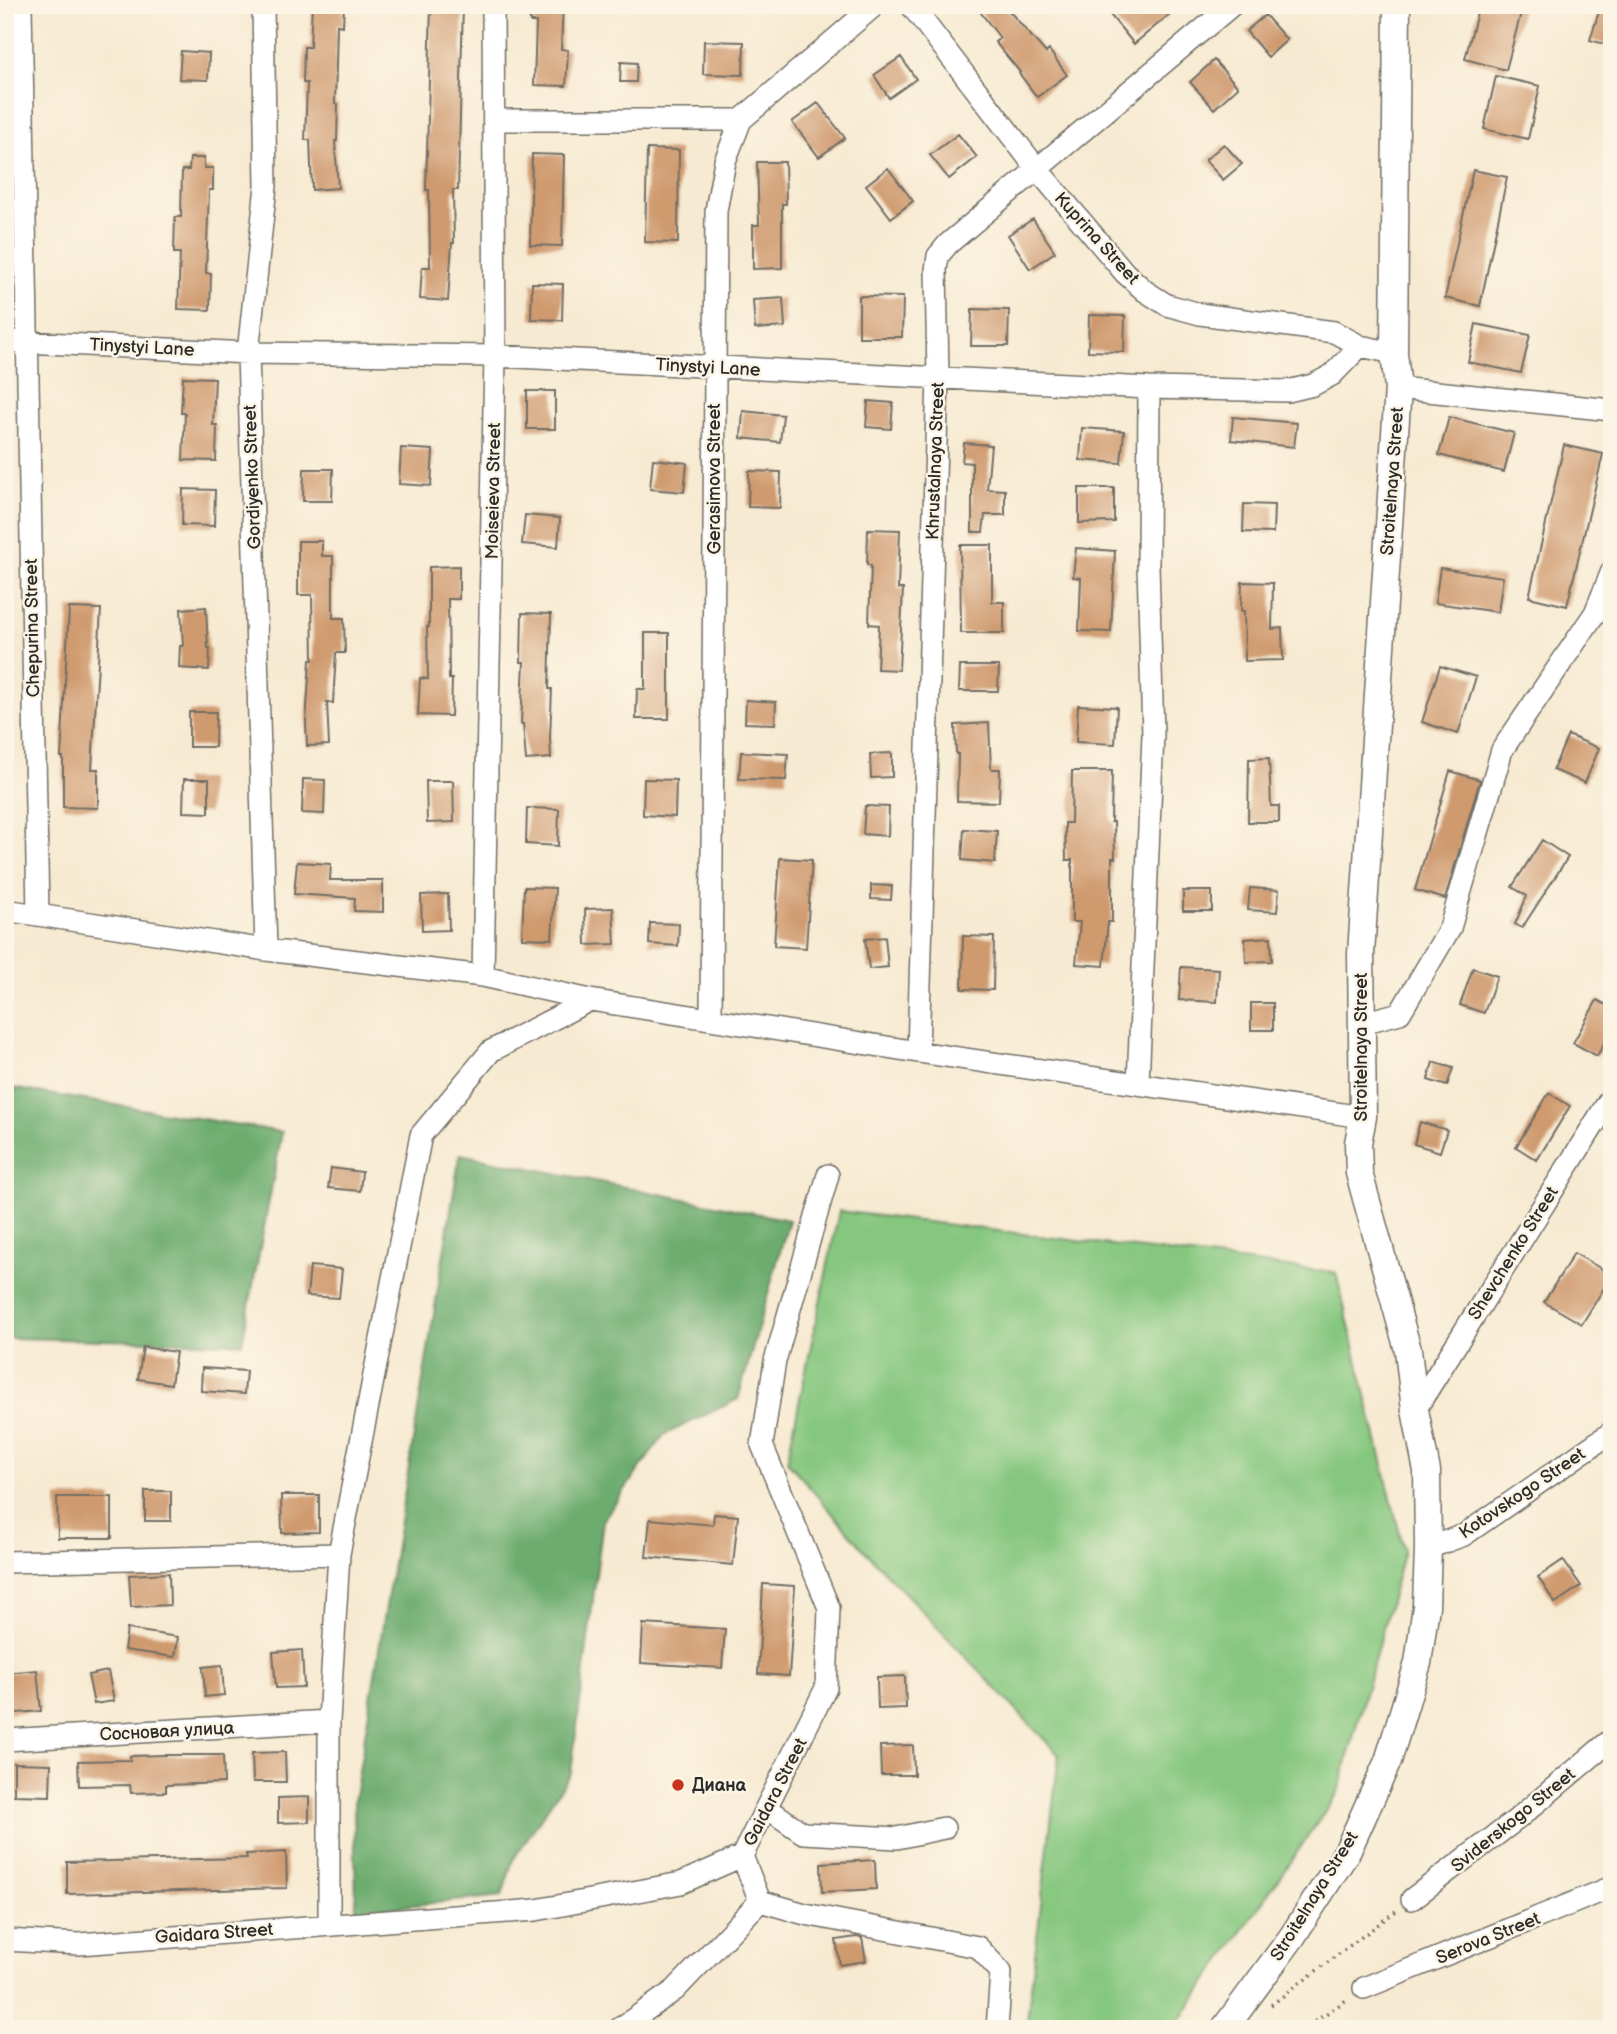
<svg xmlns="http://www.w3.org/2000/svg" width="1617" height="2034" font-family="'Balsamiq Sans',sans-serif">
  <style>
    .green { fill: #86c77f; stroke: #587955; stroke-width: 2 }
    .forest { fill: #6cac6e; stroke: #4c6c4c; stroke-width: 2 }
    .building { fill: #cf9a6e }
    .lines { fill: none; stroke-linecap: round; stroke-linejoin: round }
    .minor-casing { stroke: #726e65; stroke-width: 24 }
    .major-casing { stroke: #726e65; stroke-width: 29 }
    .path { stroke: #726e65; stroke-width: 3.5; stroke-dasharray: 2 5; stroke-linecap: butt }
    .minor { stroke: #fff; stroke-width: 21 }
    .major { stroke: #fff; stroke-width: 26 }
    .poi-dot { fill: #c8321e; stroke: #fcf5e5; stroke-width: 2.5 }
    .labels { text-anchor: middle; stroke-width: 5; stroke-linejoin: round; paint-order: stroke }
    .street-label { font-size: 18px; fill: #2b2b2b; stroke: #fcf5e5 }
    .poi-label { font-size: 18px; font-weight: bold; fill: #2b2b2b; stroke: #fcf5e5; text-anchor: start }
  </style>
  <rect width="100%" height="100%" fill="#fcf5e5"/>
  <filter id="ink" filterUnits="userSpaceOnUse"><feTurbulence type="fractalNoise" baseFrequency=".0143" numOctaves="2"/><feDisplacementMap in="SourceGraphic" scale="14" xChannelSelector="R" yChannelSelector="G"/><feConvolveMatrix kernelMatrix="1 2 1 2 8 2 1 2 1" color-interpolation-filters="sRGB"/></filter>
  <filter id="wash" filterUnits="userSpaceOnUse"><feTurbulence type="fractalNoise" baseFrequency=".00686" numOctaves="4" result="noise"/><feDisplacementMap in="SourceGraphic" scale="28" xChannelSelector="R" yChannelSelector="G"/><feGaussianBlur stdDeviation="1.57" result="paint"/><feColorMatrix in="noise" values="0 0 0 0 0 0 0 0 0 0 0 0 0 0 0 0 0 1.4 0 .05"/><feComposite in="paint" operator="in"/></filter>
  <g filter="url(#wash)">
    <rect width="100%" height="100%" fill="#f7ead2"/>
    <path class="green" d="M839 1211 1336 1273 1404 1551 1338 1793 1174 2029H1026L1059 1755 865 1551 787 1461Z"/>
    <path class="forest" d="M5 1087 282 1132 242 1343 5 1338Z
      M460 1154 789 1220 738 1399 664 1435 603 1520 571 1773 513 1860 502 1896 356 1911 354 1802Z"/>
    <g id="blocks">
      <path class="building" d="M312 5H344L343 26 337 25 335 104H338L337 141H335L338 188 312 190 310 140H305L307 83H303L304 47H310Z
        M431 5H463L458 190H453L454 243H452L448 301 420 299 422 267H430L429 190H426Z
        M530 5H563L561 49 568 50 566 86 534 85 536 22H530Z
        M975 5H1004L1046 53 1049 50 1067 75 1037 97 1019 73 1020 72 995 42 1000 38Z
        M1102 5H1162L1170 14 1134 44Z
        M1479 5H1523L1506 70 1465 59Z
        M1601 5H1612V46L1590 40Z
        M1265 15 1287 40 1268 57 1246 31Z
        M704 41 744 42 743 75 703 74Z
        M181 51 209 53 208 80 179 79Z
        M901 57 916 79 889 98 874 75Z
        M1214 60 1238 87 1214 109 1190 82Z
        M621 62 637 63 636 82H620Z
        M1496 76 1540 86 1528 139 1484 129Z
        M818 103 845 138 819 157 792 122Z
        M958 134 977 157 949 179 930 155Z
        M1224 144 1242 164 1223 180 1205 160Z
        M647 149 679 150 678 243 645 242Z
        M532 154 564 155 562 246 530 245Z
        M190 158H204V168H213V190H209L206 273 211 274 210 310 178 309 180 253H174L175 217H181L182 170H189Z
        M757 162H785L786 204H782V268L753 269V225H759Z
        M888 168 913 201 891 218 866 185Z
        M1473 170 1507 177 1480 306 1445 298Z
        M1033 219 1055 252 1030 269 1008 235Z
        M532 283 563 284 562 320 531 319Z
        M859 296 903 297 902 337H859Z
        M783 298 785 327 755 329 753 300Z
        M972 309 1009 310 1008 346H971Z
        M1089 315 1125 316 1124 352 1088 351Z
        M1476 324 1530 335 1521 373 1468 362Z
        M183 377 215 378 213 425H217L216 461 183 460 185 413H181Z
        M527 391H555V429H527Z
        M868 401 893 403 891 429 866 427Z
        M743 411 783 415 780 442 741 438Z
        M1233 417 1297 423 1294 447 1231 440Z
        M1449 417 1514 433 1504 472 1439 455Z
        M1082 428 1124 431 1121 463 1080 460Z
        M964 443 991 445 987 489 1005 490V515H985L983 532H972V463L962 462Z
        M1564 445 1603 454 1567 606 1529 597Z
        M401 448 433 450 431 486 399 484Z
        M653 459 687 463 684 492 650 489Z
        M304 469H333L332 501H303Z
        M749 471 781 472 780 508 748 507Z
        M1079 488H1114V522L1079 523Z
        M183 489 215 490 214 526 182 525Z
        M1244 504 1274 505 1273 533 1243 532Z
        M525 515 560 518 558 547 522 544Z
        M868 529 900 530 898 589H903L899 670 877 669 879 625 869 624 871 565H867Z
        M298 541H322V556H333V618H344L345 653H336L333 703 327 702 329 745 307 746 306 723 310 660H313L312 595H298Z
        M960 545H992V602H1004V633H961Z
        M1076 548 1115 551 1111 632 1079 631 1081 578 1073 577Z
        M459 566V599H448L449 679H452L451 716 418 715 420 678 428 679 427 627H429V567Z
        M1440 568 1503 577 1498 612 1435 603Z
        M1242 582 1273 583 1272 629 1282 628 1283 660 1245 661 1244 611H1241Z
        M206 607 208 648H210L209 670 179 668 180 646H183L181 609Z
        M69 608 101 609 92 769H98V808L63 807V757H61Z
        M522 613 551 614 549 689H552L550 738 551 758 526 760 523 724H521L524 662H521Z
        M645 633H669V719H636L637 689H645Z
        M960 666H999L998 691H959Z
        M1440 666 1476 677 1458 734 1422 722Z
        M746 700 776 702 775 724 745 723Z
        M1078 705 1117 707 1115 744 1076 742Z
        M189 712H216L215 747H189Z
        M989 723 991 769H1000L999 802 957 801 958 754H956L955 725Z
        M1568 735 1599 748 1585 783 1553 770Z
        M741 752 788 754 786 780 739 779Z
        M892 753V777L871 778 870 754Z
        M1269 758 1271 806H1279V822H1248L1249 759Z
        M1072 771H1112L1111 822H1114L1115 858H1112V922H1108L1104 966 1076 964 1080 922H1072V860H1066L1065 823H1071Z
        M1450 771 1480 780 1445 899 1415 890Z
        M184 779H209V813L183 812Z
        M303 779 325 780 324 814 302 813Z
        M644 779 676 780 675 817 643 815Z
        M426 781H453L454 822 427 823Z
        M865 806 889 807 888 836 863 834Z
        M527 808 559 809 558 846 526 844Z
        M964 829 997 831 995 863 962 860Z
        M1542 840 1568 857 1522 928 1515 924 1527 896 1512 887Z
        M780 858 812 860 806 948 774 946Z
        M297 862 331 864 330 880H383V912L354 911 355 898 294 894Z
        M871 885 892 886 891 900 871 899Z
        M524 887 555 888 552 939 522 938Z
        M1250 888 1279 890 1277 912 1248 910Z
        M1183 891H1212V911H1183Z
        M448 894 449 930 422 931 421 895Z
        M613 908 615 944 586 945 585 909Z
        M650 923 679 924 678 946 649 944Z
        M963 936 994 937 993 990 962 989Z
        M885 937 888 967 869 969 865 939Z
        M1271 937 1272 961 1246 962 1245 939Z
        M1181 967 1219 969 1217 1002 1179 1000Z
        M1473 968 1497 976 1484 1013 1460 1005Z
        M1597 1000 1612 1008V1030L1597 1056 1573 1043Z
        M1251 1003H1273V1030H1251Z
        M1433 1062 1453 1068 1447 1086 1428 1080Z
        M1549 1093 1570 1106 1537 1160 1516 1147Z
        M1420 1122 1447 1130 1440 1152 1414 1144Z
        M331 1168 362 1172 360 1191 328 1188Z
        M1574 1253 1612 1275 1582 1324 1544 1302Z
        M310 1266 342 1269 339 1298 307 1296Z
        M143 1347 176 1352 171 1384 138 1379Z
        M202 1368 246 1371 244 1394 201 1391Z
        M145 1491H171V1521H145Z
        M281 1495H319V1532L282 1533Z
        M57 1497H112V1538H58Z
        M714 1514 738 1516 733 1565 646 1557 650 1519 713 1525Z
        M1563 1560 1581 1586 1555 1603 1538 1577Z
        M169 1573 170 1605 131 1607 129 1575Z
        M763 1584 795 1586 789 1676 758 1674Z
        M643 1624 725 1629 722 1668 641 1663Z
        M127 1629 178 1637 175 1657 124 1650Z
        M302 1650 304 1687 276 1688 273 1652Z
        M222 1665 224 1695 205 1697 203 1667Z
        M37 1670 41 1711 5 1714V1673Z
        M108 1671 114 1701 94 1704 88 1675Z
        M905 1676 906 1708 878 1709 877 1677Z
        M913 1745 914 1775H881L880 1746Z
        M285 1752 286 1782H253L252 1753Z
        M165 1755H223L224 1783 166 1785V1792L131 1793 130 1785 79 1786 78 1761 130 1760V1756Z
        M14 1763 51 1764 50 1796 14 1795Z
        M309 1797V1822L278 1823V1798Z
        M286 1852 287 1888 67 1894V1862L247 1858 246 1854Z
        M875 1860 876 1889 822 1892 821 1863Z
        M856 1937 862 1938 866 1961 840 1965 836 1940Z"/>
    </g>
  </g>
  <g filter="url(#ink)">
    <use href="#blocks" fill-opacity="0" stroke="#726e65" stroke-width="2"/>
    <g class="lines">
      <g class="minor-casing">
        <path id="minor" d="M21 5 38 915
          M263 5 266 186 248 353 266 950
          M911 5 1037 169 1125 273 1145 291 1167 305 1200 314 1334 332 1360 346
          M494 120H741
          M5 341 248 353 495 356 1149 388 1288 391 1313 385 1332 375 1360 346 1394 353
          M1398 388 1612 410
          M5 910 266 950 483 976 590 1000 918 1052 1363 1117
          M483 976 495 356 493 5
          M711 1018 716 211 725 161 741 120 875 5
          M1362 1023 1400 1013 1450 928 1502 750 1595 613 1612 571
          M918 1052 938 376 936 270 938 256 948 244 1232 5
          M1138 1083 1153 735 1148 565 1149 388
          M1415 1410 1612 1096
          M1428 1548 1464 1535 1612 1432
          M5 1562 339 1554
          M5 1740 329 1721
          M767 1808 803 1833 897 1838 944 1828
          M742 1856 760 1901 805 1914 978 1947 1001 1972 997 2029
          M1412 1899 1516 1820 1612 1739
          M329 1924V1721L339 1554 421 1135 491 1051 590 1000
          M5 1940 79 1944 536 1910 681 1883 742 1856 826 1688 829 1608 762 1445 775 1361 828 1175
          M1364 1988 1612 1887
          M619 2029 675 1990 760 1901"/>
      </g>
      <g class="major-casing">
        <path id="major" d="M1224 2029 1292 1937 1348 1850 1388 1761 1418 1663 1426 1606 1428 1548 1427 1471 1415 1410 1408 1350 1359 1173 1358 1143 1363 1117 1361 954 1398 388 1394 353 1397 5"/>
      </g>
      <path class="path" d="M1271 2005 1396 1911
        M1303 2029 1348 1999"/>
      <use href="#minor" class="minor"/>
      <use href="#major" class="major"/>
    </g>
  </g>
  <circle class="poi-dot" cx="678" cy="1785" r="7"/>
  <g class="labels">
    <g class="street-label">
      <text transform="translate(1097 238) rotate(48)" y="6">Kuprina Street</text>
      <text transform="translate(142 347) rotate(3)" y="6">Tinystyi Lane</text>
      <text transform="translate(708 367) rotate(3)" y="6">Tinystyi Lane</text>
      <text transform="translate(935 461) rotate(-88)" y="6">Khrustalnaya Street</text>
      <text transform="translate(252 477) rotate(-92)" y="6">Gordiyenko Street</text>
      <text transform="translate(714 479) rotate(-90)" y="6">Gerasimova Street</text>
      <text transform="translate(1392 481) rotate(-86)" y="6">Stroitelnaya Street</text>
      <text transform="translate(493 491) rotate(-89)" y="6">Moiseieva Street</text>
      <text transform="translate(32 628) rotate(-91)" y="6">Chepurina Street</text>
      <text transform="translate(1361 1047) rotate(-90)" y="6">Stroitelnaya Street</text>
      <text transform="translate(1513 1253) rotate(-58)" y="6">Shevchenko Street</text>
      <text transform="translate(1522 1493) rotate(-34)" y="6">Kotovskogo Street</text>
      <text transform="translate(167 1731) rotate(-3)" y="6">Сосновая улица</text>
      <text transform="translate(775 1792) rotate(-63)" y="6">Gaidara Street</text>
      <text transform="translate(1513 1820) rotate(-39)" y="6">Sviderskogo Street</text>
      <text transform="translate(1314 1896) rotate(-58)" y="6">Stroitelnaya Street</text>
      <text transform="translate(214 1933) rotate(-4)" y="6">Gaidara Street</text>
      <text transform="translate(1488 1938) rotate(-22)" y="6">Serova Street</text>
    </g>
    <g class="poi-label">
      <text x="692" y="1791">Диана</text>
    </g>
  </g>
  <rect width="1617" height="2034" fill="none" stroke="#fcf5e5" stroke-width="28"/>
</svg>
